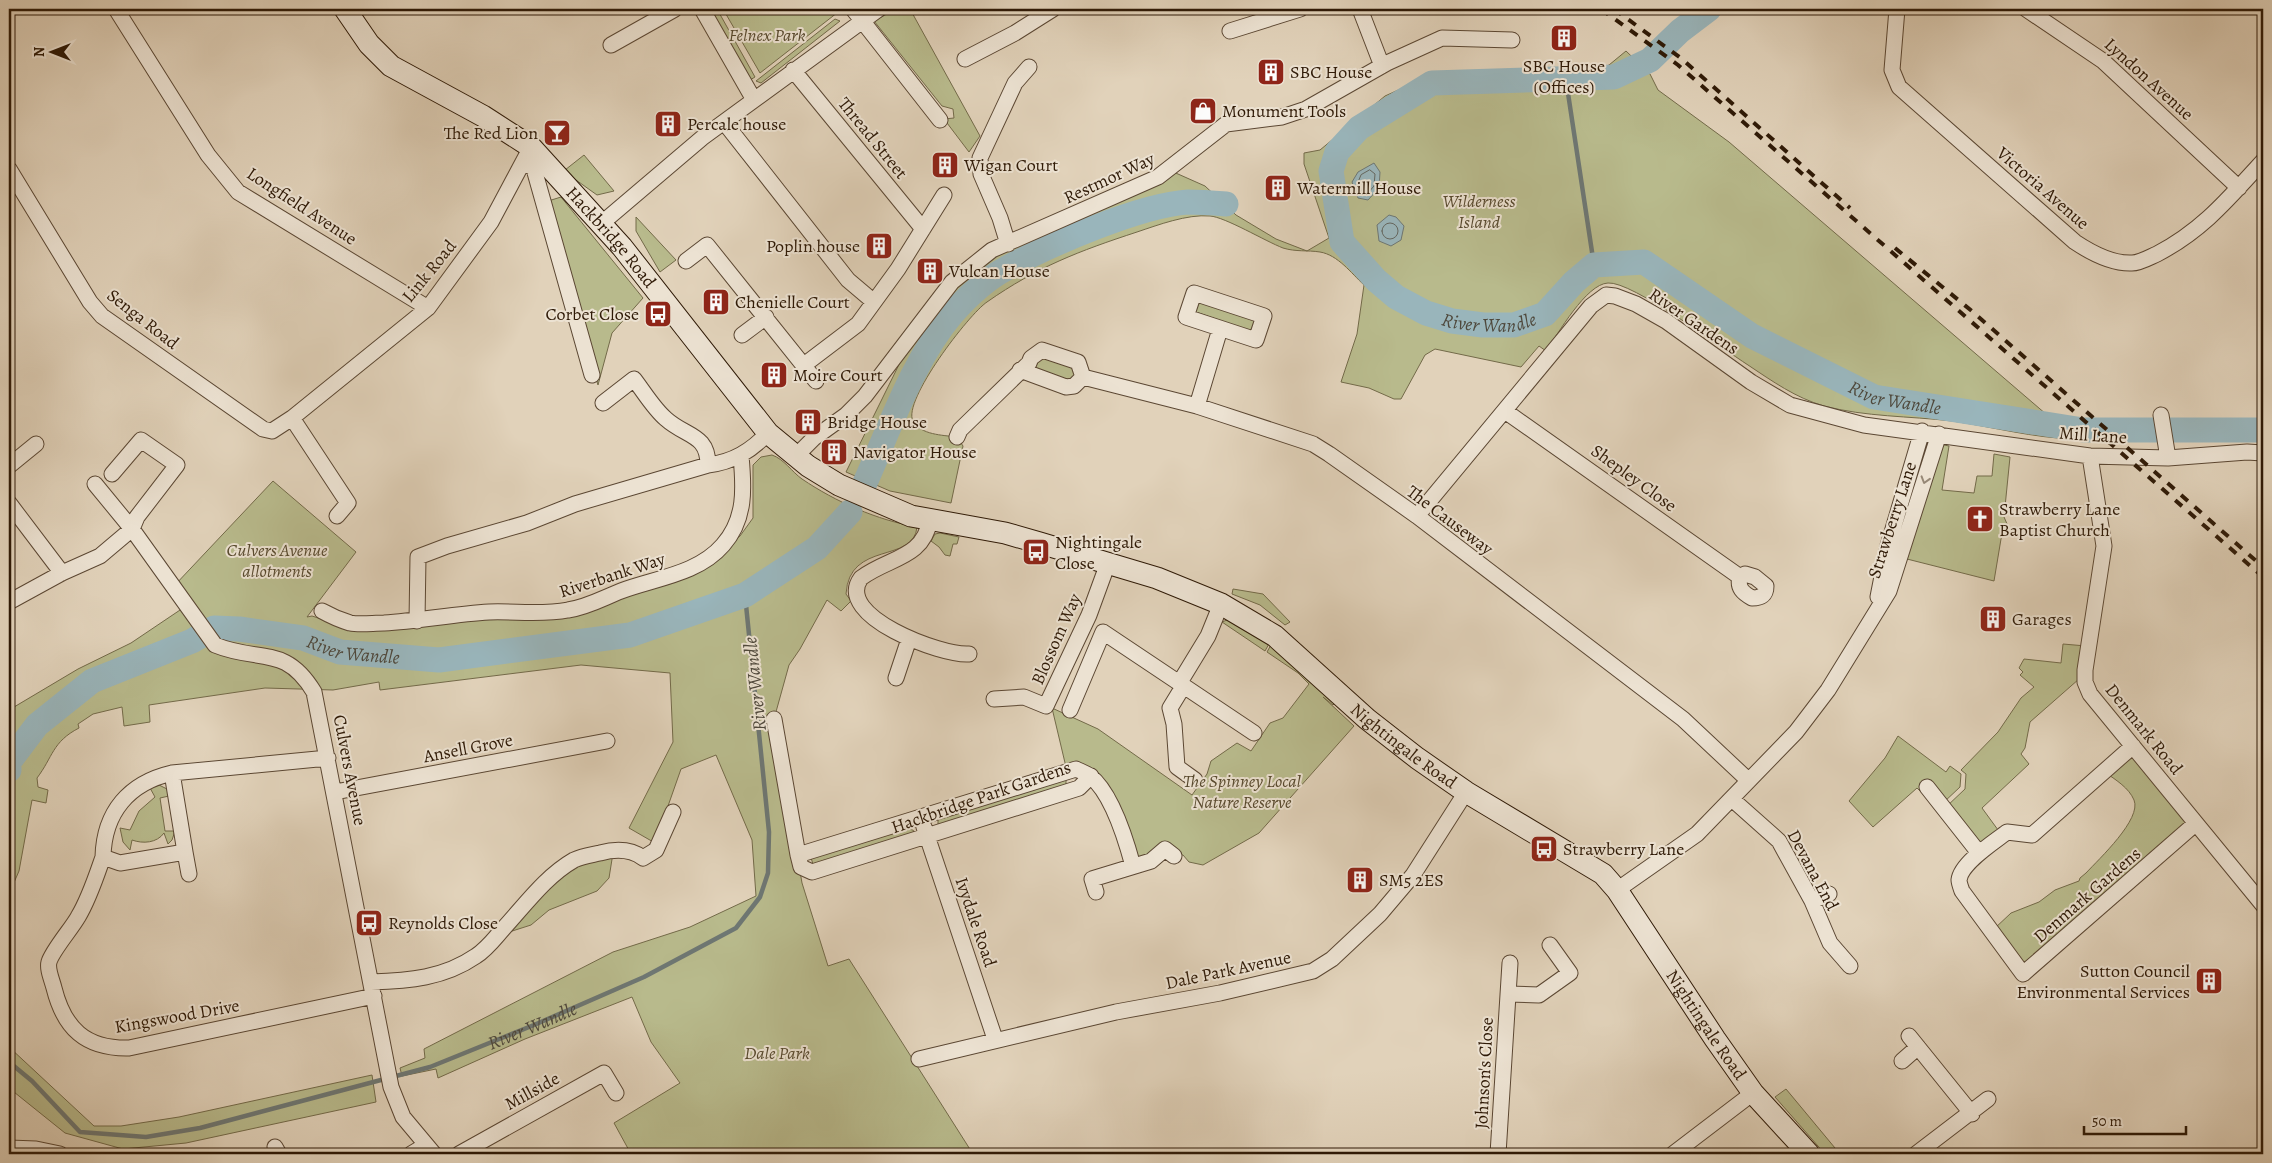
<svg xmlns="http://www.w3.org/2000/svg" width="2272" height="1163" font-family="Alegreya,serif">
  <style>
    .green { fill: #b8ba8c; stroke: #736a49 }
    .water { fill: #99b5bb; stroke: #6e7773 }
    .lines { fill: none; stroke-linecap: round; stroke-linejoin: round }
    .shore { stroke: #646760; stroke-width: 1 }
    .stream { stroke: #6e7773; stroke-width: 4.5 }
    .river { stroke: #99b5bb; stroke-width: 25 }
    .street-casing { stroke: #5b4733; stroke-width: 17 }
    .secondary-casing { stroke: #2e1906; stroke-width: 23 }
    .street { stroke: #ece2d2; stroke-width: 15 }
    .secondary { stroke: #ece2d2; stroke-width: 21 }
    .rail { stroke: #2e1906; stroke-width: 4; stroke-dasharray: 9 9; stroke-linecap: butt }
    .oneway { stroke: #968876 }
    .labels { text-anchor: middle; stroke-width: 4; stroke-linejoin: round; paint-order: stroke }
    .park-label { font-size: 18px; font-style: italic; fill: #57492e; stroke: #ece2d2 }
    .poi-label { font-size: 18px; fill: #2e1906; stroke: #ece2d2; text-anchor: start }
    .street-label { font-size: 18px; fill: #2e1906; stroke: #ece2d2 }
    .water-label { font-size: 19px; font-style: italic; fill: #4e483c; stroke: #ece2d2 }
  </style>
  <rect width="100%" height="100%" fill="#e1d2ba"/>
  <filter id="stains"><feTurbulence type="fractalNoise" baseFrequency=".004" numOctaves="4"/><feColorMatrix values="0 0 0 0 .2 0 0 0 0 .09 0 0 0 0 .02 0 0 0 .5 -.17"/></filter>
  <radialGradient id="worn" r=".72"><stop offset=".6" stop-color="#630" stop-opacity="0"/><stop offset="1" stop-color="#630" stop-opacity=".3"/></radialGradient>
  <path class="green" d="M710 9H717L755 77 750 80Z
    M723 9H842L760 73Z
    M896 9H910L980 136 969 152 944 119 954 118 953 109 942 106 874 21Z
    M835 19 840 21 761 83 756 81Z
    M1626 51 1650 74 1658 90 1729 142 2075 439C2033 438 1994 427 1952 421 1909 416 1866 417 1824 406 1796 398 1772 381 1748 365 1723 349 1632 281 1608 283 1586 284 1558 334 1546 351L1539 346 1521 367 1435 349 1425 355 1401 399H1394L1369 388 1341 382 1357 334 1364 285C1351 273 1338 255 1320 252 1307 250 1296 252 1283 248 1265 241 1225 217 1210 216 1187 214 1158 225 1137 232 1079 251 1037 267 987 302 969 314 902 401 913 421 921 435 942 435 957 437L963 446 951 503 890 491 846 472 920 322 992 250 1169 170 1205 186 1236 215 1276 239 1307 251 1329 238 1304 164V153L1320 150 1385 96 1436 73 1576 78 1609 65Z
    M584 155 614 191 597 195 576 180 565 170Z
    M561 197 643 298 612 333 598 385 545 202Z
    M636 217 676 260 660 272 636 231Z
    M1197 301 1255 320 1252 332 1193 311Z
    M1040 357 1069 364 1076 370 1074 378 1069 381 1035 368Z
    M1939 444 1949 446 1942 490 1974 493 1977 476H1992L1994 454 2010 457 2004 517 2011 533H2002L1994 581 1903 558Z
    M772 455C784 459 792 472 802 479 836 502 877 520 917 527 914 564 849 540 846 594L851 601 841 611 827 600 800 649 789 665 774 719 802 883 828 966 849 959 973 1154H631L614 1123 680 1083 651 1042 632 997 525 1039 438 1078 436 1069 402 1076 400 1068 425 1058 424 1049 613 952 690 927 756 896 752 840 716 755 681 769 655 843 629 828 673 742 670 673 581 665 380 690 379 682 333 690 265 688 149 705 150 722 124 726 122 707 93 714 78 724 79 728C52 742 53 757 37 778L38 787 48 790 46 803 32 800 19 871 9 894V710L78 669 131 643 186 606 174 586 273 481 356 552 307 617 312 616 347 627 529 615 704 567 740 536 753 518V465L761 457Z
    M940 533 959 537 957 544H953L950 556 945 555 939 547 931 541 935 534Z
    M1233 589 1263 594 1290 622 1285 625 1260 605 1232 594Z
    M1227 620H1233L1270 642 1265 651 1222 622Z
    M1272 643 1336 702 1333 705 1323 697 1354 726 1259 833 1203 865 1189 862 1183 855 1174 854 1134 862 1115 803 1066 767 1052 708 1098 729 1192 795 1207 774 1211 761 1237 743 1251 751 1270 723 1283 718 1309 684 1298 673 1267 652Z
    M2063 644 2086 646 2079 679 2030 722 2025 748 2021 754 2029 764 1982 808 2001 834 1980 851 1946 807 1965 789 1966 774 1961 770 1998 732 2021 698 2034 687 2020 675 2023 672 2019 668 2024 659 2061 663Z
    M1898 736 1946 772 1950 766 1961 774 1960 787 1943 803 1928 786 1921 792 1917 788 1873 827 1849 801 1885 758Z
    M2133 750 2191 824 2022 969 1994 929 2011 913 2039 902 2055 890 2079 881 2080 878 2086 873C2099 859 2142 819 2134 800 2129 788 2116 780 2106 773Z
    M1063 779 1066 780V787L941 825 938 824V817Z
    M159 785 167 789 169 796 160 798 165 831H175L172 840 168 844 164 833C157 843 143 844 132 840L130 850 123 842 120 828 130 830 139 811 155 797 150 788Z
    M908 829 913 830 915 834 813 864 811 858 814 855Z
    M613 853 609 878 597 891 549 910 531 925 506 933 575 861Z
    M9 1047 94 1126H121L179 1117 372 1075 376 1102 186 1143 123 1149 65 1133 9 1088Z
    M1786 1089 1840 1154H1825L1775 1097Z"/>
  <path class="water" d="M1374 163 1380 172 1379 188 1368 200 1358 198 1352 182 1358 172Z
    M1389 215 1396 217 1404 226 1401 240 1391 246 1379 241 1377 225Z"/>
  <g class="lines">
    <path class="shore" d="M1370 170 1375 174 1374 186 1367 194H1363L1358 182 1361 175Z
      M1382 231a8 8 0 1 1 16 0a8 8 0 1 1-16 0Z"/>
    <g class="stream">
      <path d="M1566 80 1594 265"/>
      <path id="s1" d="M9 1062 32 1081 80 1132 146 1137 200 1128 430 1067 534 1025 644 977 736 928 760 897 768 873 769 832 745 595"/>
    </g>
    <g class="river">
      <path id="s2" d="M1709 9 1680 31 1650 60 1614 77 1432 83 1359 128 1337 152 1331 171 1342 242 1376 280 1396 297 1426 313 1452 321 1483 325H1514L1545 314 1574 282 1594 265 1644 262 1752 336 1874 397 2083 430H2263"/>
      <path d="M864 485C889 430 913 360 952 314 967 297 988 278 1007 268 1050 244 1141 205 1188 202 1201 202 1214 203 1226 204"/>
      <path id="s3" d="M9 770V762L37 725 92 681 192 641 214 628 239 629 303 638 340 652 439 660 630 635 745 595 817 548 850 512"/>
    </g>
    <g class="street-casing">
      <path id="street" d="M116 9 208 155 238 192 428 308
        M702 9 754 100
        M853 9 940 120
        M1360 9 1382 66
        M1897 9 1892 70 1899 87 2075 242C2090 252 2112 264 2132 263 2140 263 2150 257 2157 254 2203 230 2229 198 2263 161
        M2026 9 2103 61 2239 188
        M1230 31 1300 9
        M611 45 675 9
        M965 59 1015 33 1053 9
        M793 70 923 229
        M724 122 848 280 874 302
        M524 161 534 169 592 375
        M9 169 90 302 102 316 263 429 272 431 292 418 428 308 491 222 531 147
        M602 223 702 138 879 9
        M1008 244 1000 218 981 174 980 158 1015 83 1029 67
        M686 261 707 245 816 381
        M1194 293 1264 316 1256 340 1186 317Z
        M742 335 766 317
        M804 365 858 324 898 269 944 195
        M1020 370 1066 387 1074 386 1083 377
        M1083 377 1197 406 1313 444 1329 454 1417 516 1683 719 1748 780
        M603 403 634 379C644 392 654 409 666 419 686 437 708 434 708 465
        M1197 406 1220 329
        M1505 411 1740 577
        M2161 415 2168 458
        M292 418 348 503 337 516
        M957 437 960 430 1029 363 1031 358 1042 350 1078 362 1083 377
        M2090 456 2104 546 2085 670V682L2090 694 2263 905
        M795 457 814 438 846 415 865 396 952 282 992 250 1158 177 1226 124 1282 117 1306 109 1387 63 1442 38 1512 40
        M9 466 36 444
        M95 484 132 529 215 645C259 663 285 644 314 692L391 1087 403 1117 434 1154
        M9 503 62 573
        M1417 516 1591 306 1606 295 1615 296 1636 304 1666 321 1751 382 1790 405 1864 425 2090 456 2168 458 2247 452 2263 453
        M930 520C923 559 889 557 861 578 833 616 942 656 969 654
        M1745 574 1755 577 1766 586C1766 595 1761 598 1752 598 1743 593 1737 588 1740 577Z
        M1878 597 1888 546 1922 431
        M9 602 62 573 100 556 132 529 137 517 177 465 141 440 112 474
        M322 611C331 616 340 620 350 623 360 625 373 623 384 623 419 621 454 614 489 612 515 611 542 615 568 610 588 607 603 598 621 591 656 578 698 574 723 545 746 519 744 488 741 456
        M417 621 418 557 447 546 527 523 575 504 708 465C733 462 751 451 768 433
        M896 678 909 639
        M994 699 1024 697 1046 706 1089 615 1108 563
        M1070 710 1103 632 1254 733
        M774 719 798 855 801 867 812 872 1079 788 1091 776
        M2133 746 2032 835 2007 832C1994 842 1961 863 1959 880 1959 883 1961 888 1962 891L2023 974 2195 824
        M172 773 185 852 120 863 103 857C104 812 129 783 172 773L328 758
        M1195 780 1177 767 1174 724 1170 708 1181 690 1180 682 1208 636 1221 604
        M1927 787 1979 853
        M335 792 607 741
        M1733 800 1779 841 1812 901 1830 943 1850 966
        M924 827 995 1039
        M185 852 189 874
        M798 855 1076 769C1080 771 1086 773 1090 776 1112 793 1126 840 1133 866
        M103 857C96 877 89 899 78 917 72 928 52 951 49 962 47 969 52 980 54 988 64 1028 85 1049 129 1048L374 996
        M1617 890 1697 834 1796 732 1828 690 1889 591 1939 434
        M1096 892 1092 879 1151 861 1165 849 1174 856
        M1812 901 1829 894
        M371 982C409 981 444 978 476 956 487 949 495 938 503 929 525 905 546 876 574 860 582 856 591 855 600 853 615 849 631 849 643 858L656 850 673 812
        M1508 994 1539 995 1570 973 1550 945
        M1909 1036 1972 1114
        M919 1059 1116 1012 1220 993 1313 971 1332 959 1380 914 1413 875 1466 792
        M1902 1061 1918 1047
        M275 1147 279 1154
        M9 1148 36 1149 60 1154
        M411 1154 426 1145
        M459 1154 604 1073 616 1093
        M1498 1154 1510 963
        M1673 1154 1753 1093
        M1916 1154 1988 1099"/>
    </g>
    <g class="secondary-casing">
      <g id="secondary">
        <path id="s4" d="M345 9 369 44 391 66 483 116 531 147 622 247 768 433 808 466 839 485 911 516 1005 533 1040 543 1157 578 1221 604 1275 636 1367 719 1417 758 1466 792 1603 874 1617 890 1715 1039 1753 1093 1809 1154"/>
      </g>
    </g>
    <use href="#street" class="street"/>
    <use href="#secondary" class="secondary"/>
    <path class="rail" d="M1601 9 1678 65 2263 577
      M1614 9 1682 59 1850 208
      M1895 248 1973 312 2263 567"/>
  </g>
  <defs><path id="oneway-chevron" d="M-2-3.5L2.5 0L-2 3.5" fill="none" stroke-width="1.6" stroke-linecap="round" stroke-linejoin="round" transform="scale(1.25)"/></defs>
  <use class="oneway" href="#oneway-chevron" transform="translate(1925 480) rotate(107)"/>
  <defs>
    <g id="building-square" transform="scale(1.4375)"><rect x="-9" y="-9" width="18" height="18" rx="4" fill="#8f2418" stroke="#ece2d2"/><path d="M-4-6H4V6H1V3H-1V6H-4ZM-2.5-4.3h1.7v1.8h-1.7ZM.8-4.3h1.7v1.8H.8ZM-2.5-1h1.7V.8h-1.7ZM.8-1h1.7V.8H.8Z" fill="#fff"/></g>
    <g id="shop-square" transform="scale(1.4375)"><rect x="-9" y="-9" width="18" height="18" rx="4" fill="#8f2418" stroke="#ece2d2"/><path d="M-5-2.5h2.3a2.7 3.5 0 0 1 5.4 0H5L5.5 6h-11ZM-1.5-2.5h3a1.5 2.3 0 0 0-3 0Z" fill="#fff"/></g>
    <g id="bar-square" transform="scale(1.4375)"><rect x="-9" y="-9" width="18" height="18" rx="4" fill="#8f2418" stroke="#ece2d2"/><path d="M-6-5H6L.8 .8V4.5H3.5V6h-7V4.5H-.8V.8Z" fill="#fff"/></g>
    <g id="bus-square" transform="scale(1.4375)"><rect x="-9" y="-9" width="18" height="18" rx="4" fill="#8f2418" stroke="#ece2d2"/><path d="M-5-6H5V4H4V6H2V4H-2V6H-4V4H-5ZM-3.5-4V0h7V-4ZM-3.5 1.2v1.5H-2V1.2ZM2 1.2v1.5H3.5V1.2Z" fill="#fff"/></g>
    <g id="church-square" transform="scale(1.4375)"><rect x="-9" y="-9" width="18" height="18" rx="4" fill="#8f2418" stroke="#ece2d2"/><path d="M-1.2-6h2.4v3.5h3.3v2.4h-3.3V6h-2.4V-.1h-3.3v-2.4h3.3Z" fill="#fff"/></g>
  </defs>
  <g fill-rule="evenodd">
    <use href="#building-square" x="1564" y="38"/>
    <use href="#building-square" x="1271" y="72"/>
    <use href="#shop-square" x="1203" y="111"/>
    <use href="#building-square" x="668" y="124"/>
    <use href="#bar-square" x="557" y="133"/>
    <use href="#building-square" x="945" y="165"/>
    <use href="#building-square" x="1278" y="188"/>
    <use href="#building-square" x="879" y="246"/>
    <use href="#building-square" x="930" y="271"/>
    <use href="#building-square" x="716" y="302"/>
    <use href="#bus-square" x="658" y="314"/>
    <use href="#building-square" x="774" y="375"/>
    <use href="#building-square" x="808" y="422"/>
    <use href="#building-square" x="834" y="452"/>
    <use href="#church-square" x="1980" y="519"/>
    <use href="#bus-square" x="1036" y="552"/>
    <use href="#building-square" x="1993" y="619"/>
    <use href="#bus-square" x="1544" y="849"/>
    <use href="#building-square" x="1360" y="880"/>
    <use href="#bus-square" x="369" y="923"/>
    <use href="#building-square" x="2209" y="981"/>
  </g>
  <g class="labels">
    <g class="park-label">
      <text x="767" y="41">Felnex Park</text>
      <text x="1479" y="207">Wilderness<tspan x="1479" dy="21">Island</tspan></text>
      <text x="277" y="556">Culvers Avenue<tspan x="277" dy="21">allotments</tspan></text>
      <text x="1242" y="787">The Spinney Local<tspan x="1242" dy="21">Nature Reserve</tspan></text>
      <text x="777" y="1059">Dale Park</text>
    </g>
    <g class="poi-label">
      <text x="1564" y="72" text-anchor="middle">SBC House<tspan x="1564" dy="21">(Offices)</tspan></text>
      <text x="1290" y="78">SBC House</text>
      <text x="1222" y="117">Monument Tools</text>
      <text x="687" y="130">Percale house</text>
      <text x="538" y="139" text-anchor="end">The Red Lion</text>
      <text x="964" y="171">Wigan Court</text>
      <text x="1297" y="194">Watermill House</text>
      <text x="860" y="252" text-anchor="end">Poplin house</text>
      <text x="949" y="277">Vulcan House</text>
      <text x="735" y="308">Chenielle Court</text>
      <text x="639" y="320" text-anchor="end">Corbet Close</text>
      <text x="793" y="381">Moire Court</text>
      <text x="827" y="428">Bridge House</text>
      <text x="853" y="458">Navigator House</text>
      <text x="1999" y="515">Strawberry Lane<tspan x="1999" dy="21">Baptist Church</tspan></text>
      <text x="1055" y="548">Nightingale<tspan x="1055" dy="21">Close</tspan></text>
      <text x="2012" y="625">Garages</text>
      <text x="1563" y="855">Strawberry Lane</text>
      <text x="1379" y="886">SM5 2ES</text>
      <text x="388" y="929">Reynolds Close</text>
      <text x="2190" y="977" text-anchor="end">Sutton Council<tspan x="2190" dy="21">Environmental Services</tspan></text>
    </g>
    <g class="street-label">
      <text transform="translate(2149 79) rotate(42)" y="6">Lyndon Avenue</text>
      <text transform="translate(873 138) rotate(51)" y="6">Thread Street</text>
      <text transform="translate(1109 178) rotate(-25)" y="6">Restmor Way</text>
      <text transform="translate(2043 188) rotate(41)" y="6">Victoria Avenue</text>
      <text transform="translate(302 206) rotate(33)" y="6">Longfield Avenue</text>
      <text dy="6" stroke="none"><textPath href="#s4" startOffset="356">Hackbridge Road</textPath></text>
      <text transform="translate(429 271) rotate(-51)" y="6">Link Road</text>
      <text transform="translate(143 319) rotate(38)" y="6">Senga Road</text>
      <text transform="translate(1694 321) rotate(34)" y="6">River Gardens</text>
      <text transform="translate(2093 435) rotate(4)" y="6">Mill Lane</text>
      <text transform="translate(1634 478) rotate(36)" y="6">Shepley Close</text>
      <text transform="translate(1450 520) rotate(37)" y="6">The Causeway</text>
      <text transform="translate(1892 520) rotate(-72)" y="6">Strawberry Lane</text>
      <text transform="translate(612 575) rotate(-18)" y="6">Riverbank Way</text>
      <text transform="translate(1056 639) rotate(-66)" y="6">Blossom Way</text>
      <text transform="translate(2144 729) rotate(51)" y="6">Denmark Road</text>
      <text dy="6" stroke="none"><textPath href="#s4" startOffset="1329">Nightingale Road</textPath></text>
      <text transform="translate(468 748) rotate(-11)" y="6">Ansell Grove</text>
      <text transform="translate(350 770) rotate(79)" y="6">Culvers Avenue</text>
      <text transform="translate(981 797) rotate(-19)" y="6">Hackbridge Park Gardens</text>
      <text transform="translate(1813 870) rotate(62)" y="6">Devana End</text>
      <text transform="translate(2087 895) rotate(-41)" y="6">Denmark Gardens</text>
      <text transform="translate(976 922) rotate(71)" y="6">Ivydale Road</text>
      <text transform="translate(1228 970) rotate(-12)" y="6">Dale Park Avenue</text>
      <text transform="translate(177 1016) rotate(-10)" y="6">Kingswood Drive</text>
      <text dy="6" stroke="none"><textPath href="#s4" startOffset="1749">Nightingale Road</textPath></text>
      <text transform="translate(1484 1073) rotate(-87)" y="6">Johnson's Close</text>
      <text transform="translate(532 1091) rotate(-29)" y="6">Millside</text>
    </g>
    <g class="water-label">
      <text dy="7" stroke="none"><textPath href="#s2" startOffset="686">River Wandle</textPath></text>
      <text dy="7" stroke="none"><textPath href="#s2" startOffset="1151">River Wandle</textPath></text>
      <text dy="7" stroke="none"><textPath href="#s3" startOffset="400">River Wandle</textPath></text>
      <text transform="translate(754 684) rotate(-96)" y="7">River Wandle</text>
      <text dy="7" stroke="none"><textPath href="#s1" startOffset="569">River Wandle</textPath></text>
    </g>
  </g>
  <rect width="2272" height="1163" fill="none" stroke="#e1d2ba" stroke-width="30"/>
  <rect x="10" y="10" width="2252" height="1143" fill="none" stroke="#2e1906" stroke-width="2.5"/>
  <rect x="15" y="15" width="2242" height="1133" fill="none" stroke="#2e1906"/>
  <g transform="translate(52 52) rotate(270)" stroke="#ece2d2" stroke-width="4" paint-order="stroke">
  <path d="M0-4L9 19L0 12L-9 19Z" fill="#2e1906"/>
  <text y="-8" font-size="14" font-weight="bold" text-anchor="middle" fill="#2e1906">N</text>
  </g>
  <path d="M2084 1126v8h102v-8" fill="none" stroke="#2e1906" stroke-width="2.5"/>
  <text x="2092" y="1126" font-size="15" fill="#2e1906" stroke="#ece2d2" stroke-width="4" paint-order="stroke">50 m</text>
  <rect width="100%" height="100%" filter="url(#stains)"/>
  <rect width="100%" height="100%" fill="url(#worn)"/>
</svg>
